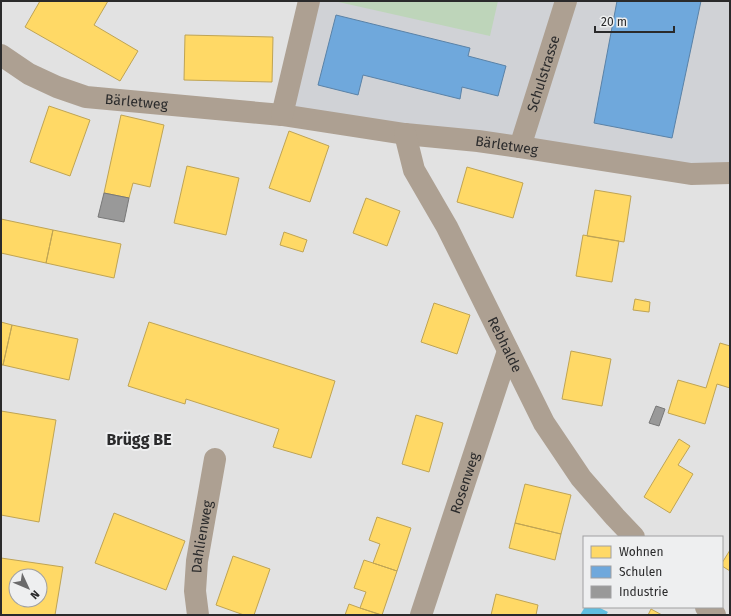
<svg xmlns="http://www.w3.org/2000/svg" width="731" height="616" font-family="'Fira Sans',sans-serif">
  <style>
    .built { fill: #d0d2d6 }
    .green { fill: #bed5ba }
    .water { fill: #60bee0 }
    .homes { fill: #ffd966; stroke: #bfa454; fill-rule: evenodd }
    .schools { fill: #6fa8dc; stroke: #5a82a7 }
    .industry { fill: #999; stroke: #787878 }
    .lines { fill: none; stroke-linecap: round; stroke-linejoin: round }
    .minor { stroke: #ada092; stroke-width: 22 }
    .labels { text-anchor: middle; stroke-width: 4; stroke-linejoin: round; paint-order: stroke }
    .street-label { font-size: 14px; fill: #2a2a2b; stroke: #eeeff0 }
    .quarter-label { font-size: 16px; font-weight: bold; fill: #2a2a2b; stroke: #eeeff0 }
  </style>
  <rect width="100%" height="100%" fill="#e2e2e2"/>
  <path class="built" d="M309 1H730V173L282 115Z"/>
  <path class="green" d="M334 1H498L490 36Z"/>
  <path class="water" d="M585 607H598L608 612 606 615H580Z"/>
  <path class="homes" d="M40 1H108L94 25 138 51 120 81 25 27Z
    M185 35 273 37 272 82 184 80Z
    M49 106 90 120 70 176 30 162Z
    M121 115 164 125 150 187 133 183 129 198 104 193Z
    M289 131 329 146 310 202 269 188Z
    M187 166 239 178 226 235 174 223Z
    M467 167 523 183 513 218 457 202Z
    M595 190 631 196 624 242 587 236Z
    M366 198 400 211 387 246 353 233Z
    M1 219 53 230 46 263 1 253Z
    M53 230 121 244 114 278 46 263Z
    M284 232 307 240 303 252 280 245Z
    M583 235 619 241 612 282 576 276Z
    M635 299 650 302 649 312 633 310Z
    M434 303 470 315 457 354 421 342Z
    M1 322 12 325 3 365H1Z
    M149 322 335 381 311 458 273 447 279 429 186 399 185 404 128 386Z
    M12 325 78 339 69 380 3 365Z
    M720 343 730 346V388L717 384 705 424 668 413 678 380 706 388Z
    M571 351 611 359 602 406 562 399Z
    M1 411 56 420 39 522 1 515Z
    M416 415 443 423 429 472 402 464Z
    M679 439 690 446 678 465 693 474 670 513 644 497Z
    M525 484 571 495 561 534 515 523Z
    M114 513 185 541 166 590 95 563Z
    M377 517 411 528 397 571 373 563 380 544 369 540Z
    M515 523 561 534 555 560 509 548Z
    M730 550V571L722 566V563Z
    M233 556 270 569 254 615H244L216 605Z
    M1 558 63 567 55 615H1ZM16 576H40V600H16Z
    M364 560 397 571 382 615 360 608 366 592 354 588Z
    M496 594 538 605 536 615H491Z
    M349 604 360 608 381 615H345Z
    M651 609 662 615H648Z"/>
  <path class="schools" d="M617 1H701L672 138 594 123Z
    M336 15 470 48 468 56 506 66 498 96 462 87 460 99 363 75 358 95 318 85Z"/>
  <path class="industry" d="M104 193 129 198 124 222 98 217Z
    M656 406 665 409 659 426 649 423Z"/>
  <g class="lines">
    <g class="minor">
      <path id="s1" d="M1 55 29 74 57 87 86 97 282 115 405 134 478 141 520 147 691 174 730 173"/>
      <path d="M282 115 309 1"/>
      <path id="s2" d="M405 134 414 170 447 227 544 423 581 478 615 517 634 537"/>
      <path id="s3" d="M520 147 566 1"/>
      <path d="M706 607 715 615"/>
      <path id="s4" d="M198 615 195 591 197 561 215 459"/>
      <path id="s5" d="M421 615 508 351"/>
    </g>
  </g>
  <g class="labels">
    <g class="street-label">
      <text dy="5" stroke="none"><textPath href="#s3" startOffset="77">Schulstrasse</textPath></text>
      <text dy="5" stroke="none"><textPath href="#s1" startOffset="146">Bärletweg</textPath></text>
      <text dy="5" stroke="none"><textPath href="#s1" startOffset="519">Bärletweg</textPath></text>
      <text dy="5" stroke="none"><textPath href="#s2" startOffset="234">Rebhalde</textPath></text>
      <text dy="5" stroke="none"><textPath href="#s5" startOffset="139">Rosenweg</textPath></text>
      <text dy="5" stroke="none"><textPath href="#s4" startOffset="79">Dahlienweg</textPath></text>
    </g>
    <g class="quarter-label">
      <text x="139" y="445">Brügg BE</text>
    </g>
  </g>
  <rect width="731" height="616" fill="none" stroke="#2a2a2b" stroke-width="4"/>
  <rect x="583" y="536" width="140" height="72" fill="#eeeff0" stroke="#a0a0a1"/>
  <rect x="591" y="546" width="20" height="12" fill="#ffd966" stroke="#a0a0a1"/>
  <text x="619" y="556" font-size="12" fill="#2a2a2b">Wohnen</text>
  <rect x="591" y="566" width="20" height="12" fill="#6fa8dc" stroke="#a0a0a1"/>
  <text x="619" y="576" font-size="12" fill="#2a2a2b">Schulen</text>
  <rect x="591" y="586" width="20" height="12" fill="#999999" stroke="#a0a0a1"/>
  <text x="619" y="596" font-size="12" fill="#2a2a2b">Industrie</text>
  <g transform="translate(28 588) rotate(134)"><circle r="19" fill="#eeeff0" stroke="#a0a0a1"/>
  <path d="M0-3L7 15L0 10L-7 15Z" fill="#6a6a6b"/>
  <text y="-6" font-size="11" font-weight="bold" text-anchor="middle" fill="#2a2a2b">N</text>
  </g>
  <path d="M595 26v6h79v-6" fill="none" stroke="#2a2a2b" stroke-width="2"/>
  <text x="601" y="26" font-size="12" fill="#2a2a2b" stroke="#eeeff0" stroke-width="3" paint-order="stroke">20 m</text>
</svg>
